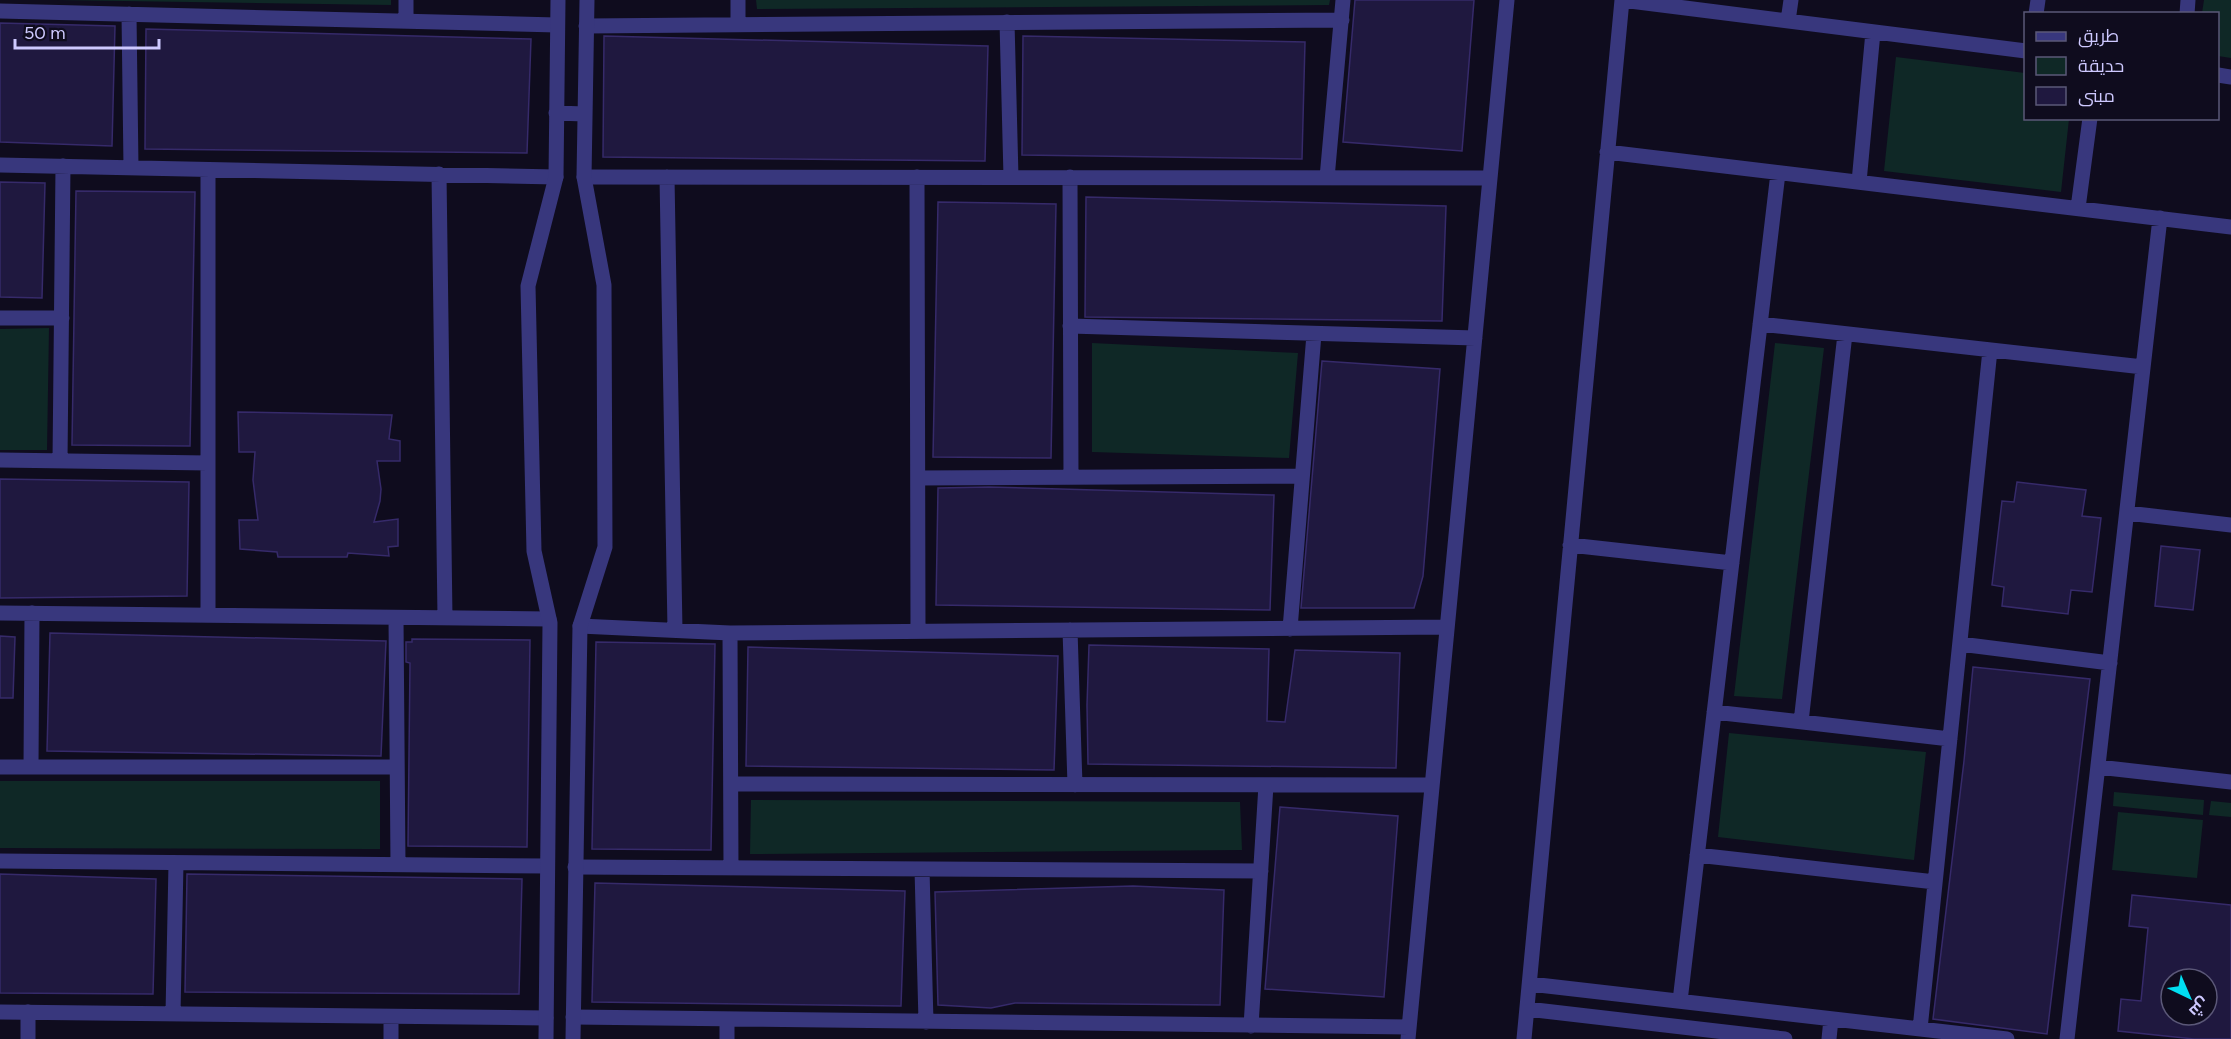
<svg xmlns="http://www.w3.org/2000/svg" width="2231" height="1039" font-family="Figtree,Cairo,sans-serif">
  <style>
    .green { fill: #0f2826 }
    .building { fill: #1f183f; stroke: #362a6a; stroke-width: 1.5; fill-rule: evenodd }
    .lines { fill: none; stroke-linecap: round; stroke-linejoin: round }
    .minor { stroke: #38377d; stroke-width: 15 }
    .tertiary { stroke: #38377d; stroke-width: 15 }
  </style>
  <rect width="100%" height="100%" fill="#0f0c1e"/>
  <path class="green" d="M56 0H391V5Z
    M756 0H1330L1329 5 757 9Z
    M2204 0H2231V58L2218 56V14L2202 13Z
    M1896 57 2025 73 2026 118 2069 119 2061 192 1884 171Z
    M49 328 47 450H0V329Z
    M1092 343 1298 353 1289 458 1092 452Z
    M1775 343 1824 348 1782 699 1734 696Z
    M1729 733 1926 752 1914 860 1718 837Z
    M0 781H380V849L0 848Z
    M2114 792 2204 800 2203 815 2113 806Z
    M751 800 1240 802 1242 850 750 854Z
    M2211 801 2231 803V817L2209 815Z
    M2118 812 2203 820 2197 878 2112 870Z"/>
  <path class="building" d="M1355 0H1474L1462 151 1343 142Z
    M0 23 115 26 112 146 0 142Z
    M146 29 531 39 527 153 145 149Z
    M604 36 988 46 985 161 603 157Z
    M1023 36 1305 42 1302 159 1022 155Z
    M0 182 45 183 42 298 0 297Z
    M76 191 195 192 190 446 72 445Z
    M1086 197 1446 206 1442 321 1085 317Z
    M938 202 1056 204 1051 458 933 457Z
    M1322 361 1440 369 1423 576 1414 608H1301Z
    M238 412 392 415 389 439 400 441V461H377L381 489 380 501 374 522 398 519V546L388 547 389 556 348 553 347 557H278L277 552 240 549 239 520H258L253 480 255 452H239Z
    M0 479 189 482 187 596 0 598Z
    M2017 482 2086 490 2082 516 2101 518 2092 592 2071 590 2068 614 2002 606 2004 587 1992 585 2002 501 2014 502Z
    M989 487 1274 495 1270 610 936 605 938 488Z
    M2161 546 2200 550 2193 610 2155 606Z
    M50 633 386 641 381 756 47 751Z
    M0 636 15 637 13 698H0Z
    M412 639 530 640 527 847 408 846 410 663 406 662V642H412Z
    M596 642 715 644 711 850 592 849Z
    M1089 645 1269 649 1267 721 1285 722 1295 650 1400 653 1396 768 1088 764 1087 705Z
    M748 647 1058 656 1054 770 746 766Z
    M1973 667 2090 679 2047 1034 1933 1019 1964 761Z
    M1280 807 1398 816 1384 997 1265 989Z
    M0 874 156 879 153 994 0 993Z
    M187 874 522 879 519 994 185 992Z
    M595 883 905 891 901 1006 592 1002Z
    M1133 886 1224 890 1220 1005 1015 1003 991 1008 938 1005 935 892Z
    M2132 895 2231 905V1039H2194L2118 1031 2121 999 2141 1001 2148 928 2129 926ZM2171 979H2207V1015H2171Z"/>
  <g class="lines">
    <path class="minor" d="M1622 0 2026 51
      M0 11 557 25
      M129 14 131 168
      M2036 14 2038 0
      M2187 14 2188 0
      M406 21V0
      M1788 21 1791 0
      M1007 22 1011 177
      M738 24V0
      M586 26 1342 20
      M2218 75 2231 77
      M1607 152 2231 227
      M0 165 556 177
      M439 174 445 618
      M584 177 1490 178
      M667 177 675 630
      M917 177 918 631
      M1070 177 1071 477
      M1327 178 1343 0
      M1859 182 1873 32
      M2078 208 2090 118
      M0 318H62
      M1760 324 2143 367
      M1070 326 1475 338
      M0 460 208 463
      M60 461 63 166
      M918 478 1302 476
      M2127 513 2231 525
      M1570 545 1732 563
      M0 613 549 619
      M208 615V170
      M396 618 398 864
      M580 626 730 633 1447 627
      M1290 629 1314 334
      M1070 630 1075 785
      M730 633 731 868
      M1960 644 2110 663
      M1714 712 1950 739
      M1801 722 1845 334
      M0 767H397
      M31 767 32 613
      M2098 767 2231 782
      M731 784 1432 785
      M1697 855 1935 882
      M0 861 547 866
      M575 867 1261 871
      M922 869 926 1022
      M1530 984 2007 1039
      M1680 1001 1778 173
      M1527 1009 1785 1039
      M0 1012 546 1018
      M28 1012V1039
      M173 1014 176 863
      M573 1017 1409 1027
      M727 1019V1039
      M1251 1026 1266 785
      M1920 1029 1990 350
      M391 1039V1017
      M1408 1039 1507 0
      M1524 1039 1622 0
      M1829 1039 1831 1019
      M2067 1039 2160 218"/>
    <path class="tertiary" d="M556 113 585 114
      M546 1039 550 623 534 551 528 286 556 177 558 0
      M573 1039 580 626 605 547 604 285 584 177 587 0"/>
  </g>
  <rect x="2024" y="12" width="195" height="108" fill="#0f0c1e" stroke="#5b5878" stroke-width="1.5"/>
  <rect x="2036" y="32" width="30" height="9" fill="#38377d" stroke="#5b5878" stroke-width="1.5"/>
  <text x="2078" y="42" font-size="18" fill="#cec9ff">طريق</text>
  <rect x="2036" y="57" width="30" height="18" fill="#0f2826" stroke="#5b5878" stroke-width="1.5"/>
  <text x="2078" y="72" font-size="18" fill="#cec9ff">حديقة</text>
  <rect x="2036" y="87" width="30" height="18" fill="#1f183f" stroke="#5b5878" stroke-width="1.5"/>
  <text x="2078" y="102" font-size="18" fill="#cec9ff">مبنى</text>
  <g transform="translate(2189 997) rotate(136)"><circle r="28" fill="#0f0c1e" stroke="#5b5878" stroke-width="1.5"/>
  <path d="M0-4.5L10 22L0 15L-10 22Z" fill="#01dff2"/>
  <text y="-9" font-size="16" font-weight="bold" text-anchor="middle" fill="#cec9ff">ش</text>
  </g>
  <path d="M15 39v9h144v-9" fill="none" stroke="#cec9ff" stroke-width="3"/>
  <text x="24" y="39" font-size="18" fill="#cec9ff" stroke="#0f0c1e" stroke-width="4.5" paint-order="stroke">50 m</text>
</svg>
